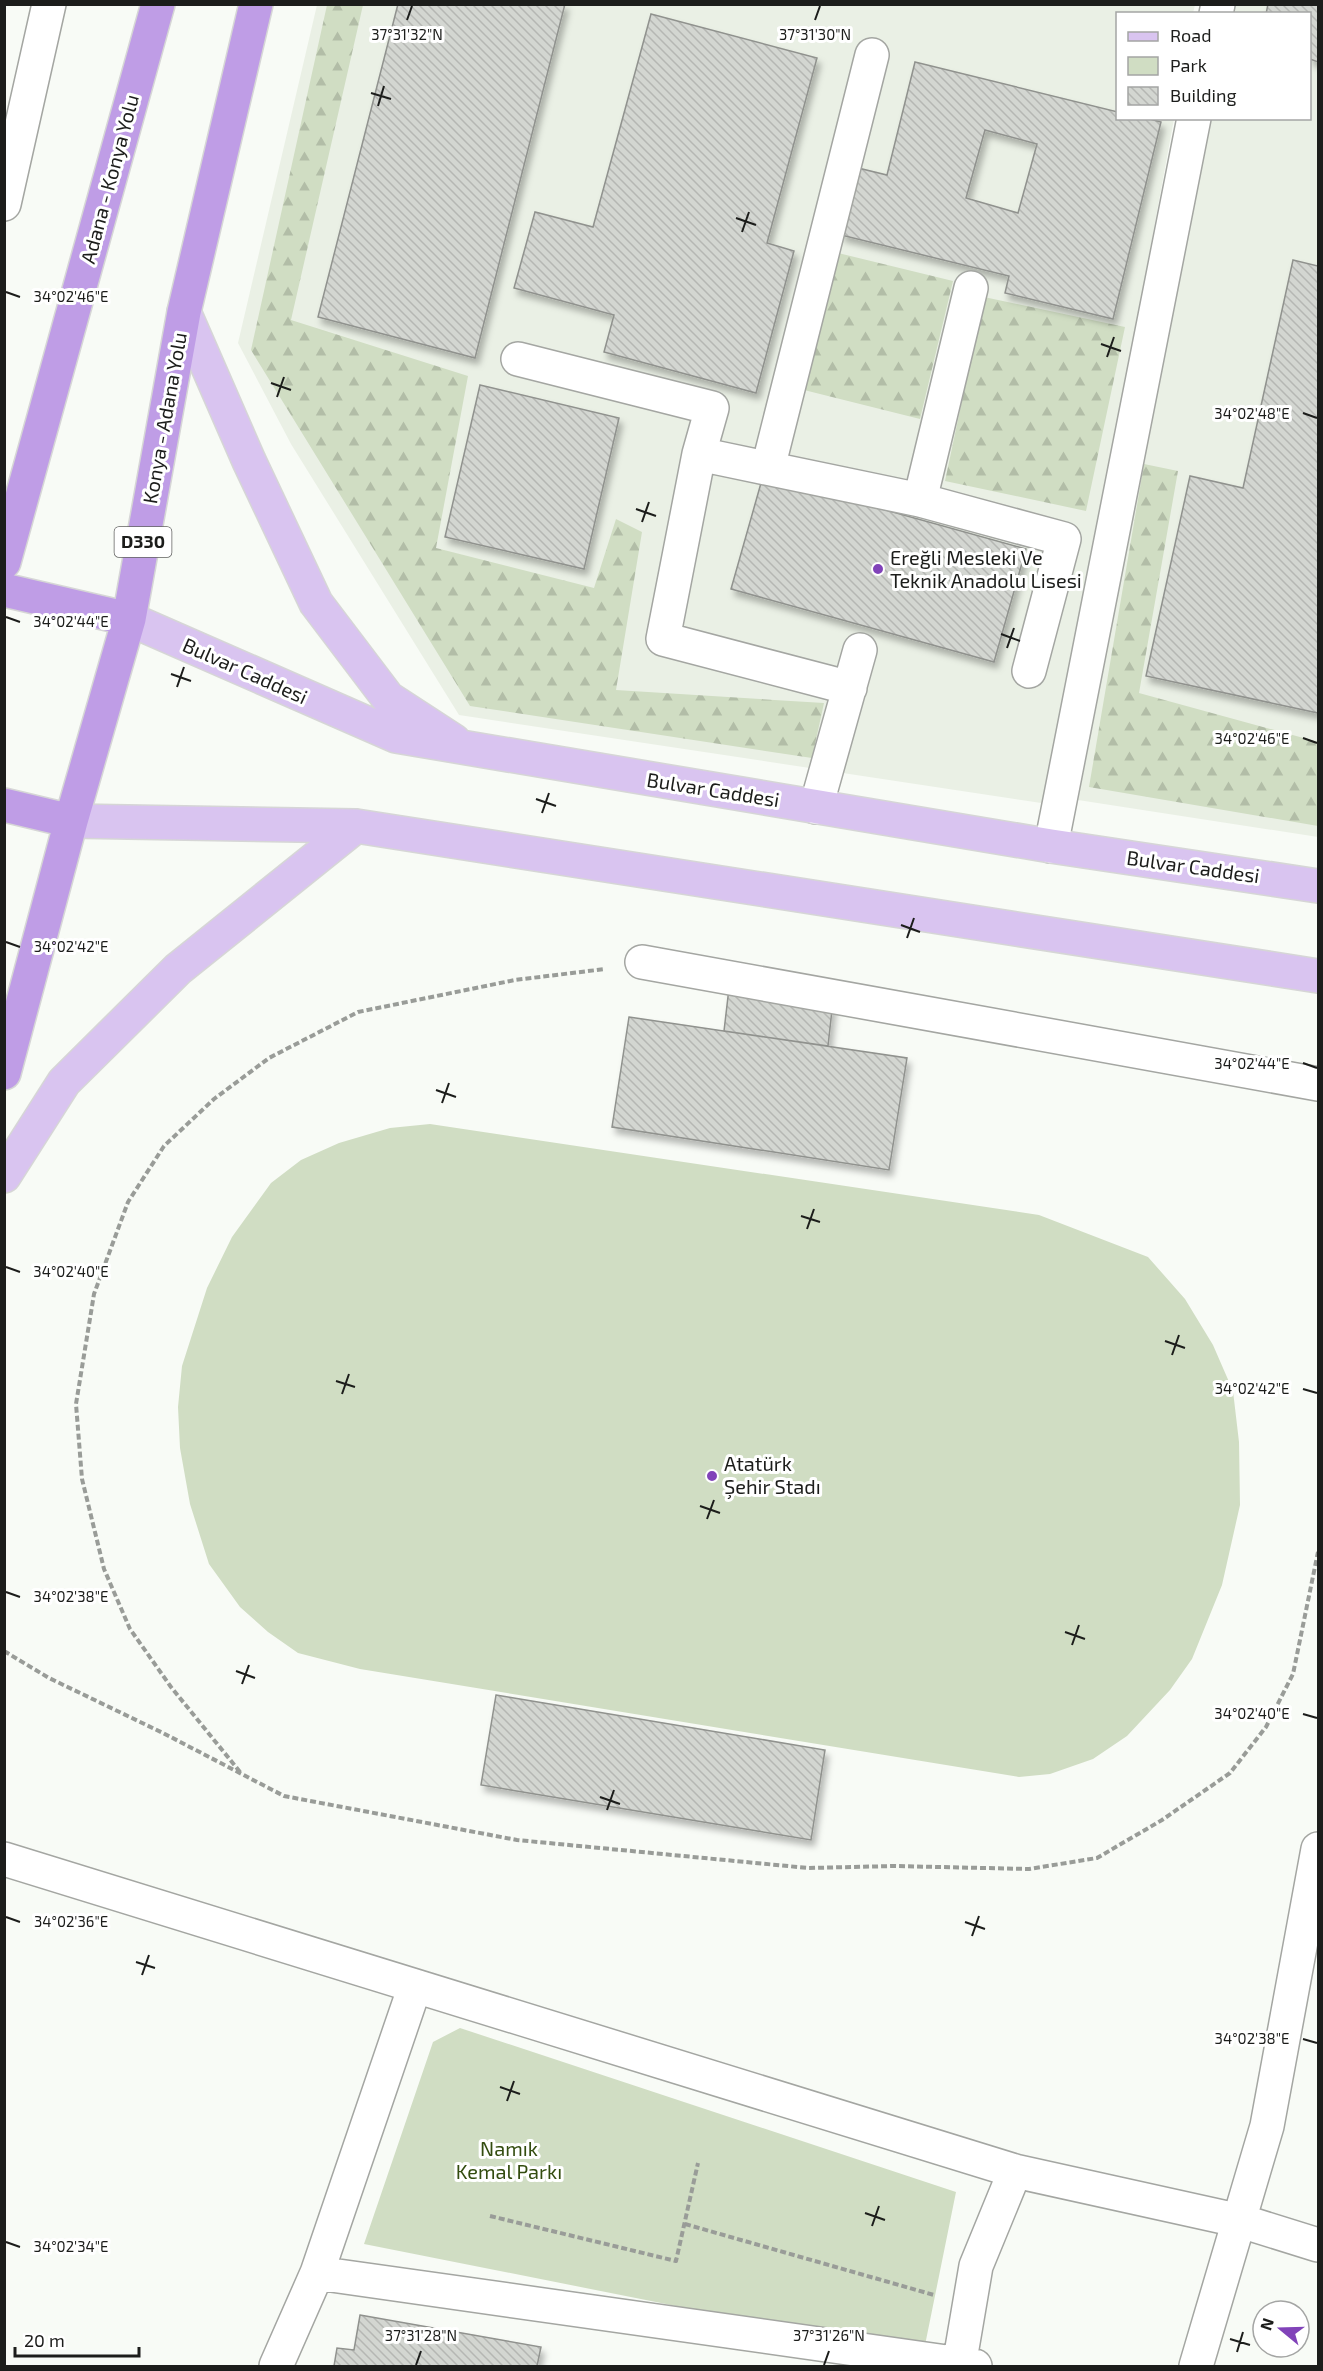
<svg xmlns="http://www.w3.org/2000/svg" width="1323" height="2371" font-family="'Exo 2',sans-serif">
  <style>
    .built { fill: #eaf0e5 }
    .green { fill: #d0ddc3 }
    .forest { fill: url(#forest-firs) }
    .building { fill: url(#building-back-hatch); stroke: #90928e; stroke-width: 1.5; fill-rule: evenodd; filter: url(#shadow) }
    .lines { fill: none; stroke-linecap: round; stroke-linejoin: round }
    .minor-casing { stroke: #a4a6a2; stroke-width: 36 }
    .major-casing { stroke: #d6d6d6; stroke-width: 36 }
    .highway-casing { stroke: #d6d6d6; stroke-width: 36 }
    .path { stroke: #999c98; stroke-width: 4; stroke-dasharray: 6 3; stroke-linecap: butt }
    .minor { stroke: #fff; stroke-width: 33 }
    .major { stroke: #d9c4f0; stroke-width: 33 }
    .highway { stroke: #bf9de6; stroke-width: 33 }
    .ticks { fill: none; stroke: #1c1d1b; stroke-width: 2 }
    .poi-dot { fill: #8143b9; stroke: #fff; stroke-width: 2 }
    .labels { text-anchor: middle; stroke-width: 6; stroke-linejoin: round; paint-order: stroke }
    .shield { fill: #fff; stroke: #60615f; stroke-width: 1.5 }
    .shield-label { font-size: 18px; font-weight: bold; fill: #1c1d1b }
    .street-label { font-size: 20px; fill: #1c1d1b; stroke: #fff }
    .poi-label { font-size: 20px; fill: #1c1d1b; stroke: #fff; text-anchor: start }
    .park-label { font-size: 20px; fill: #334c0f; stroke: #fff }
    .ticks-label { font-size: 15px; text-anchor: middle; fill: #1c1d1b; stroke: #fff; stroke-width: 6; stroke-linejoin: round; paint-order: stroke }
  </style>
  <defs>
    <pattern id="forest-firs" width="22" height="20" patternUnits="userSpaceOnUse" patternTransform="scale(1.5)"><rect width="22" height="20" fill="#d0ddc3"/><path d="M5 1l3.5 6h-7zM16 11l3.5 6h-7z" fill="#b2bda7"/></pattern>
    <pattern id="building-back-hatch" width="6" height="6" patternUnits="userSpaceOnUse" patternTransform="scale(1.5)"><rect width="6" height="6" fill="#d3d6d1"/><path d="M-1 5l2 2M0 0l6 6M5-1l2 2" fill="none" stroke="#b5b7b3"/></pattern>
    <filter id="shadow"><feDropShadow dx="3.5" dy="6" stdDeviation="3" flood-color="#0004"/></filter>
  </defs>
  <rect width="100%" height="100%" fill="#f8fbf6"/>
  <path class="built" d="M317 5H1195L1193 13 1118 14V118L1174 119 1048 804 459 715 291 444 238 343Z
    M1232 5H1318V837L1078 800 1210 119 1310 118V14L1230 13Z"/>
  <path class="green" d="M430 1124 1039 1215 1148 1257 1185 1299 1213 1345 1233 1391 1239 1442 1240 1505 1222 1585 1192 1659 1170 1690 1127 1736 1093 1759 1050 1774 1019 1777 360 1669 298 1653 268 1632 240 1607 209 1564 190 1504 180 1448 178 1407 182 1366 207 1288 232 1237 271 1183 301 1160 339 1143 390 1128Z
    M460 2028 956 2192 923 2355 364 2244 433 2042Z"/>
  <path class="forest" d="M327 5H363L291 320 468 376 436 548 594 588 616 519 642 532 616 690 824 703 812 758 470 706 251 350Z
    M834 252 953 281 920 419 800 389Z
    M984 297 1125 327 1086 511 945 481Z
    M1144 464 1178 471 1139 693 1318 742V826L1089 787Z"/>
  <path class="building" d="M398 4H565L475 358 318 317Z
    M1318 4V62L1310 59V14H1266L1268 4Z
    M651 14 817 58 767 243 794 251 756 393 604 352 614 315 514 288 535 212 593 227Z
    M915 62 1118 112V118H1146L1161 122 1113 319 1005 293 1009 276 841 235 858 168 887 175ZM985 130 1037 144 1018 213 966 198Z
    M1293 260 1318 266V713L1146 676 1190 476 1243 488Z
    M480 385 619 418 584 569 445 537Z
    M763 476 1026 549 994 662 731 589Z
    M729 988 833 1001 828 1046 724 1031Z
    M629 1017 907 1058 889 1170 612 1127Z
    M496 1695 825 1750 811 1840 481 1785Z
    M360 2315 541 2347 537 2366H334L337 2348 354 2350Z"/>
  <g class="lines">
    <g class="minor-casing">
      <path id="minor" d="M1216 14 1218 4
        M4 204 49 4
        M518 359 712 408 699 454 663 639 850 688
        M699 454 920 500 1064 539 1029 671
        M768 468 872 55
        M920 500 971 288
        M816 807 860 650
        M1051 846 1194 118
        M642 962 1318 1084
        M4 1859 1015 2171
        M317 2273 975 2366
        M276 2366 317 2273 415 1986
        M959 2366 976 2266 1015 2171 1241 2221 1318 2245
        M1196 2366 1267 2126 1318 1849"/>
    </g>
    <g class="major-casing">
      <path id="major" d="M184 312 249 461 316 603 388 698 454 741
        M129 619 396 736 1051 846 1318 886
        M71 821 356 826 1318 976
        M4 1176 64 1082 178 969 356 826"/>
    </g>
    <g class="highway-casing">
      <path id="highway" d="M4 562 158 4
        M4 590 129 619
        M4 805 71 821
        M4 1073 71 821 129 619 184 312 256 4"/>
    </g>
    <path class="path" d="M4 1651 49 1678 163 1733 284 1796 517 1840 808 1868 895 1866 1029 1869 1097 1858 1162 1820 1230 1773 1266 1727 1293 1674 1318 1552
      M240 1772 171 1687 130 1629 104 1569 82 1479 76 1404 94 1294 128 1202 164 1146 214 1099 269 1058 358 1012 515 980 605 969
      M490 2216 676 2261 698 2163
      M685 2224 934 2295"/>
    <use href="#minor" class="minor"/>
    <use href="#major" class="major"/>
    <use href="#highway" class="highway"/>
  </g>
  <path class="ticks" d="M407 20 412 6M815 20 820 6M371 93 391 99M378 106 384 86M736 218 756 225M742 232 749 212M6 292 20 297M1101 344 1121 351M1107 357 1114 337M271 383 291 390M277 397 284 377M1303 413 1317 418M636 509 656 516M642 522 649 502M6 617 20 622M1001 634 1020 641M1007 648 1014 628M171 674 191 681M177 687 184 667M1303 738 1317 743M536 799 556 806M542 813 549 793M901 925 920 932M907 938 914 918M6 942 20 947M1303 1063 1317 1068M436 1090 456 1097M442 1103 449 1083M801 1216 820 1222M807 1229 814 1209M6 1267 20 1272M1165 1341 1185 1348M1172 1355 1179 1335M336 1381 355 1387M1303 1389 1317 1393M342 1394 349 1374M700 1506 720 1513M707 1519 714 1500M6 1592 20 1597M1065 1632 1085 1639M1072 1645 1079 1625M236 1671 255 1678M242 1684 249 1665M1303 1714 1317 1718M600 1797 620 1804M607 1810 614 1790M6 1917 20 1922M965 1922 985 1929M972 1936 979 1916M136 1962 155 1968M142 1975 149 1955M1303 2039 1317 2043M500 2087 520 2094M507 2101 514 2081M865 2213 885 2220M872 2226 879 2206M6 2242 20 2247M1230 2339 1250 2345M1237 2352 1243 2332M416 2365 421 2351M824 2365 829 2351"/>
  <g class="poi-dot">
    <circle cx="878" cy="569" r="6"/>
    <circle cx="712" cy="1476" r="6"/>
  </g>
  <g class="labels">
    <rect class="shield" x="114.5" y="527" width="57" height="30" rx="4.5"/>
    <g class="shield-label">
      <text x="143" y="548">D330</text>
    </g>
    <g class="street-label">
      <text transform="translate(110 179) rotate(-75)" y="7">Adana - Konya Yolu</text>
      <text transform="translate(165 418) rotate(-80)" y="7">Konya - Adana Yolu</text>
      <text transform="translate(245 671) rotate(24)" y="7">Bulvar Caddesi</text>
      <text transform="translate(713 790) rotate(9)" y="7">Bulvar Caddesi</text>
      <text transform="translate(1193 867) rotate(8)" y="7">Bulvar Caddesi</text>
    </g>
    <g class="poi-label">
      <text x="890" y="565">Ereğli Mesleki Ve<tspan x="890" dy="23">Teknik Anadolu Lisesi</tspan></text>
      <text x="724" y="1471">Atatürk<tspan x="724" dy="23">Şehir Stadı</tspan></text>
    </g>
    <g class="park-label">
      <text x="509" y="2156">Namık<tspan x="509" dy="23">Kemal Parkı</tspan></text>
    </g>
  </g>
  <g class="ticks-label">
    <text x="407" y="40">37°31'32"N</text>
    <text x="815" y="40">37°31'30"N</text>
    <text x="71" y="302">34°02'46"E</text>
    <text x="1252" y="419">34°02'48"E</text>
    <text x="71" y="627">34°02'44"E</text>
    <text x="1252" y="744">34°02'46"E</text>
    <text x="71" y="952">34°02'42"E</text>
    <text x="1252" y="1069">34°02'44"E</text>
    <text x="71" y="1277">34°02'40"E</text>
    <text x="1252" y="1394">34°02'42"E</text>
    <text x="71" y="1602">34°02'38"E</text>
    <text x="1252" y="1719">34°02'40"E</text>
    <text x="71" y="1927">34°02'36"E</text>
    <text x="1252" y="2044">34°02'38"E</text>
    <text x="71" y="2252">34°02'34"E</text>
    <text x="421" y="2341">37°31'28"N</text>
    <text x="829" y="2341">37°31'26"N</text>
  </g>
  <rect width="1323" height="2371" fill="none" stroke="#1c1d1b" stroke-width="12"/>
  <rect x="1116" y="12" width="195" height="108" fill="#ffffff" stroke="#a4a5a4" stroke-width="1.5"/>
  <rect x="1128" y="32" width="30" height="9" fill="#d9c4f0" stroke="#a4a5a4" stroke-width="1.5"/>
  <text x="1170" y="42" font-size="18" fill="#1c1d1b">Road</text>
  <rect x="1128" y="57" width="30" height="18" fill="#d0ddc3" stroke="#a4a5a4" stroke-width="1.5"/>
  <text x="1170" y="72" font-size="18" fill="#1c1d1b">Park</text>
  <rect x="1128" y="87" width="30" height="18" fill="url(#building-back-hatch)" stroke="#a4a5a4" stroke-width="1.5"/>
  <text x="1170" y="102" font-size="18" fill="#1c1d1b">Building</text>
  <g transform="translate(1281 2329) rotate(289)"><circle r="28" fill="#ffffff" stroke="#a4a5a4" stroke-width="1.5"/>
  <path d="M0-4.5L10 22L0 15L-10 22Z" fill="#8143b9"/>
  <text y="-9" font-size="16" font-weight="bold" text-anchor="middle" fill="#1c1d1b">N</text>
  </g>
  <path d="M15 2347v9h124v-9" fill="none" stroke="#1c1d1b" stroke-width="3"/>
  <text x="24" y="2347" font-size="18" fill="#1c1d1b" stroke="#ffffff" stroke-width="4.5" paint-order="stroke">20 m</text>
</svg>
